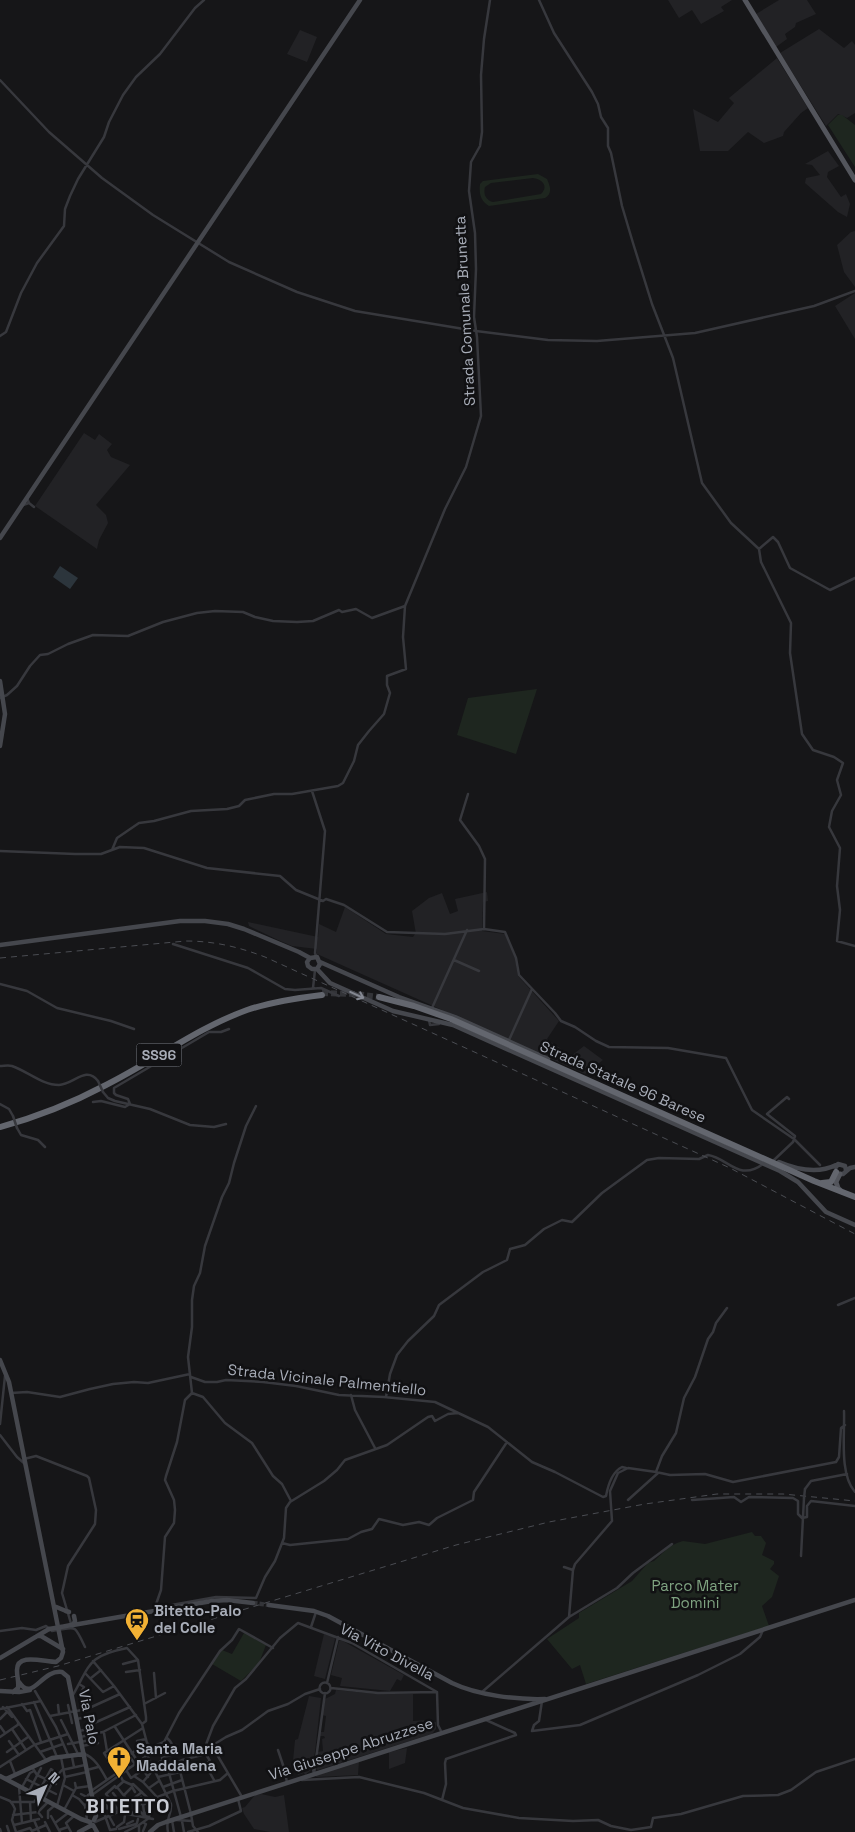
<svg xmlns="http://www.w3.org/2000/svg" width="855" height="1832" font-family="'Space Grotesk',sans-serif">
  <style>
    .built { fill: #222225 }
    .green { fill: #1e261f; fill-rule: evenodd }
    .water { fill: #2c353c }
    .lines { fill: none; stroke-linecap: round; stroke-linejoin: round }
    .secondary-tunnel { stroke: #333438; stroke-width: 4.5; stroke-dasharray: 4.5 2; stroke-linecap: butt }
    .highway-tunnel { stroke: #333438; stroke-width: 6; stroke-dasharray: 6 3; stroke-linecap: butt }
    .street { stroke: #37383d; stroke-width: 2.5 }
    .secondary { stroke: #45474d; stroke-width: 4.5 }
    .primary { stroke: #53555c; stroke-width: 5 }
    .highway { stroke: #63666e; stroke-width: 6 }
    .rail { stroke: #4a4c52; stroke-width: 1; stroke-dasharray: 6 5; stroke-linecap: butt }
    .street-bridge { stroke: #37383d; stroke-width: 2.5 }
    .secondary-bridge { stroke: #45474d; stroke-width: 4.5 }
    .oneway { stroke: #858993 }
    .labels { text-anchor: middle; stroke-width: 5; stroke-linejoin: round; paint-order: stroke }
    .shield { fill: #111113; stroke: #7b7e86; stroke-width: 1 }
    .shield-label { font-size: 14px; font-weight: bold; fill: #a8adb8 }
    .street-label { font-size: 15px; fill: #a8adb8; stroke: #111113 }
    .park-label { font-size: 15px; fill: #7fa381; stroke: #111113 }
    .poi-label { font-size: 15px; font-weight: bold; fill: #a8adb8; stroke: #111113; text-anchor: start }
    .district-label { font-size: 20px; font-weight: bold; letter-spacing: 1px; fill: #c9ccd4; stroke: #111113 }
  </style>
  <rect width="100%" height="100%" fill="#161618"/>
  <path class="built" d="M668 0H732L721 7 724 11 701 24 692 10 679 18Z
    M779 0H807L816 14 796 23 795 27 785 34 787 39 776 47 756 14Z
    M819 29 844 48 852 41 855 45V113L847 118 838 114 826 126 780 53Z
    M300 30 317 37 307 62 287 54Z
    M777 58 808 108 801 113 784 132 783 136 764 143 748 132 728 151H700L693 109 718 122 734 103 729 98Z
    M828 151 839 166 828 172 827 177 841 197 846 194 850 204 847 217 838 212 805 183 806 178 820 175 812 165 805 164Z
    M855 231V287L844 272 837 245 851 232Z
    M855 293V339L835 306Z
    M84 433 95 440 99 434 112 444 107 450 111 457 130 465 96 505 106 515 108 523 99 540 97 549 35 506Z
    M487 892 488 901 483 902 482 931 505 934 515 958 518 976 559 1021 547 1039 571 1056 584 1046 603 1060 585 1074 317 954V949L292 946 278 940 249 926 248 922 318 937 319 924 336 932 345 907 386 934 413 937 415 934H416L412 911 429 898 442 893 450 914 458 911 455 899Z
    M324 1634 334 1637 335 1639 325 1679 314 1676Z
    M341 1640 404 1675 401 1681 397 1679 390 1691 340 1686 342 1678 331 1675 339 1641Z
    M336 1690 378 1694H413V1721L426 1720 427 1723 436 1722V1729L432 1734 318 1770 316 1769 318 1752 323 1751 322 1739 325 1738 324 1736H320V1732H324L326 1716 322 1715 325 1699 335 1694Z
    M309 1696 321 1698 315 1752 311 1770 305 1775 304 1773 298 1775 293 1761 295 1740 298 1739Z
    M407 1748 405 1763 389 1769V1752Z
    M359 1761 358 1775 316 1777V1775Z
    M261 1794 275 1797 284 1795 289 1832H270L254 1829 244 1814 242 1808 245 1807 255 1795Z"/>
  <path class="green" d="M838 115H842L855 125V167L828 125Z
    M538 174 547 179C550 186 553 193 545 198L489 206C480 201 479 193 480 184L483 181ZM533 178C542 179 549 186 541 194L493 202C486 200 483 194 485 187L491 183Z
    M537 689 516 754 457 735 468 698Z
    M752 1532 755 1536H761L766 1543 762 1555 774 1561V1564L770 1569 779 1576 772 1597 762 1606 769 1626 586 1684 580 1665 572 1669 547 1639 579 1618V1613L632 1581 648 1563 654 1561 669 1547 677 1543 683 1541 705 1544Z
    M244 1633 266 1645 259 1663 241 1681 212 1664 222 1650 232 1654Z"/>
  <path class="water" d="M60 566 78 578 70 589 53 577Z"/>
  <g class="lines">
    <path class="secondary-tunnel" d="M253 1603 269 1605"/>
    <path class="highway-tunnel" d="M322 993 356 994 379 997"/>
    <path class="street" d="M539 0 554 33 592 92 598 104 601 117 608 128V146L611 153 622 206 633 243 652 304 673 358 702 483 731 523 759 549 773 537 778 542 790 568 830 590 855 578
      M0 80 49 132 102 178 153 215 229 262 297 292 355 311 476 331 548 340 597 341 695 333 814 306 855 291
      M0 336 6 332 21 293 37 263 64 226 65 209 70 196 78 179 104 137 109 122 123 95 136 77 160 54 195 8 204 0
      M29 503 34 507
      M23 505 29 503 27 498
      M759 549 761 562 791 623 790 653 802 734 813 750 834 757 843 763 837 780 841 795 832 811 829 827 840 848 837 886 840 910 837 941 855 946
      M0 698 7 695 17 686 30 666 40 655 48 654 68 644 93 635 128 636 163 622 197 613 215 611 243 612 255 617 273 621 297 622 313 621 339 610 342 612 356 609 372 618 405 606
      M312 791 325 831 315 953 316 956
      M468 794 460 820 479 846 485 859 484 929
      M112 850 117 838 139 823 154 821 191 811 227 809 239 806 245 800 274 794H292L338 786 343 783 354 761 358 745 369 731 384 714 390 693 387 685V676L406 669 403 637 405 606 445 509 466 467 481 416 477 337 474 317 476 269 475 233 469 191 471 162 480 146 482 132 481 75 484 39 490 0
      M0 851 75 854H101L120 847 144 848 207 868 280 876 296 890 323 901 326 899 344 905 387 932 445 934 484 929 505 932 516 958 519 975 555 1013 561 1021 575 1027 596 1041 609 1047 668 1048 726 1058 752 1110 794 1139 820 1165
      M173 944 248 968 285 989 295 990 321 988 339 996
      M454 960 479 971
      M0 984 27 991 57 1008 111 1021 134 1029
      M313 988 315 970
      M432 1008 467 930
      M429 1020 430 1025 439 1024V1022
      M509 1040 532 989
      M0 1066C4 1066 8 1065 12 1066 27 1071 42 1085 59 1085 73 1085 86 1065 98 1081
      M103 1092 108 1098 115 1101 150 1109 190 1125 214 1127 226 1124
      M93 1102 101 1101 125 1107 130 1104 128 1099 116 1095 114 1093V1088L209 1032H221L229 1029
      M0 1104 9 1109 13 1116
      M17 1128 21 1135 38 1140 45 1147
      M774 1160 793 1142 795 1136 767 1114 787 1097 789 1099
      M838 1305 855 1298
      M191 1377 205 1382H217L226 1380 263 1382 296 1386 339 1395 384 1397 435 1402 488 1427 532 1462 555 1472 603 1497 606 1496C608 1485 612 1472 622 1467L626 1468
      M11 1393 27 1392 60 1397 90 1389 113 1384 134 1382 148 1383 190 1374
      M192 1393 203 1397 225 1423 252 1443 273 1476 282 1484 291 1501
      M351 1395 355 1410 375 1448
      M386 1397 390 1374 397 1355 408 1341 434 1316 439 1305 483 1272 507 1260 510 1249 525 1245 544 1229 562 1220 572 1222 602 1193 647 1160 659 1158 699 1159 708 1155C728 1158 739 1182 763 1164
      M844 1411C845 1434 839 1474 855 1492
      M0 1424 5 1376
      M0 1435 17 1457 25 1464
      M24 1459 36 1456 87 1476 89 1478 96 1510 95 1524 68 1566 62 1593 72 1627
      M656 1472 670 1475 705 1474 733 1482 836 1462 839 1457 841 1428 845 1425
      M805 1489 811 1481 847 1474
      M628 1500 658 1473
      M692 1500 734 1497 741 1502 749 1497 793 1498 798 1501V1514L802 1518 807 1517V1506L811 1501 855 1506
      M282 1543 290 1545 348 1539 361 1532 372 1529 379 1519 403 1525 419 1522 429 1525 437 1518 473 1500 474 1492 507 1442
      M801 1556 804 1498
      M564 1567 573 1570
      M155 1608 216 1597 256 1598 265 1577 275 1561 284 1538 286 1508 290 1502 324 1481 337 1470 345 1460 387 1445 428 1417 432 1416 435 1421 448 1414 458 1413
      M154 1610 161 1590 165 1537 174 1523 175 1510 174 1500 165 1480 166 1476 177 1442 185 1400 192 1393 188 1357 192 1327V1300L194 1286 200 1273 205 1246 222 1197 229 1183 234 1163 246 1126 256 1106
      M569 1617 573 1570 575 1564 612 1521 610 1491 618 1473 628 1468 656 1472 662 1456 676 1433 684 1398 695 1377 708 1339 713 1332 716 1323 727 1308
      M311 1627 316 1612
      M0 1631 22 1628 36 1630 46 1626 52 1631C77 1628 73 1622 85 1647
      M93 1661 114 1686
      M123 1664 138 1660
      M126 1672 140 1670
      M85 1673 103 1692 114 1686 142 1724
      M154 1673 156 1698
      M91 1678 101 1670
      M319.5 1688a5.5 5.5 0 1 1 11 0a5.5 5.5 0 1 1-11 0Z
      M327 1683 338 1637
      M79 1684 84 1687 80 1694
      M331 1688 378 1693 437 1692 438 1725 442 1733
      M35 1691 56 1727 68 1755
      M482 1692 569 1617 617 1588 633 1573 672 1544
      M73 1695C91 1663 88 1656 127 1648L138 1660 146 1717V1721L142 1724 147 1743 152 1747
      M542 1701 539 1721 534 1725 532 1731 580 1725 698 1675 740 1654 760 1637 763 1630
      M34 1702 57 1757
      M22 1704 27 1711 30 1710 41 1742
      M144 1704 165 1693
      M58 1705 59 1714
      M68 1705 72 1723
      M3 1707 12 1717
      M7 1707 46 1760
      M0 1709 41 1701
      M50 1716 87 1709 120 1694
      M0 1719 7 1712
      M77 1719 90 1716 95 1734
      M61 1720 78 1754
      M92 1724 130 1707
      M0 1726 5 1733
      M115 1727 148 1777
      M12 1729 26 1750
      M79 1731 93 1728
      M104 1733 107 1751
      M0 1737 19 1724 18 1723
      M80 1737 103 1732 136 1715
      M167 1738 170 1741 173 1746
      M9 1741 19 1755
      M137 1741 146 1739
      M68 1744 97 1739
      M82 1746 98 1743
      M115 1746 120 1754
      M212 1746 242 1797
      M205 1750 226 1737 242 1730 268 1711 288 1704 305 1694 320 1689
      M278 1750 285 1771 287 1783
      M7 1752 28 1737
      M40 1752 63 1744
      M126 1752 135 1764
      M150 1752 153 1754 176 1745
      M84 1754C95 1757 102 1771 107 1780
      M121 1754 129 1768
      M147 1755 171 1804C172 1816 165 1817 168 1832
      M207 1756 210 1761 205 1764 214 1780
      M72 1757 74 1767
      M162 1758 178 1752
      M123 1759 147 1743
      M10 1761 15 1774
      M166 1762 181 1817
      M178 1763 191 1814 193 1826 198 1832
      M0 1767 34 1745 68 1734
      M32 1767 37 1775 56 1784
      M153 1767 161 1761 176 1763 182 1760 202 1755 213 1726 235 1688 246 1679 280 1638 298 1623 352 1643 437 1692
      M313 1769 314 1774 325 1693
      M87 1770 98 1767
      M126 1770 131 1778 134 1776 143 1782 157 1797
      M117 1773 104 1753 143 1728
      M120 1775 123 1781 132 1785 133 1784 152 1802
      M134 1776 151 1764
      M65 1777 87 1772
      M158 1777 180 1772
      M26 1779 56 1794
      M302 1780 359 1777 424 1793 463 1808 519 1818 573 1821 598 1820 611 1826 631 1830 651 1827 653 1818 681 1814 743 1796 778 1795 791 1790 816 1772 855 1759
      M143 1782 153 1770
      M75 1783 76 1788
      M63 1785 74 1791
      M19 1787 22 1823
      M22 1787 30 1773 34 1771
      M117 1787 125 1797 120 1802
      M163 1787 182 1780
      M76 1788 90 1786
      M149 1788 159 1781
      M29 1791 41 1768
      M91 1791 117 1773 118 1774
      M81 1794 87 1797
      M37 1795 51 1769 57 1774
      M72 1795 79 1799 85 1806
      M92 1795 145 1757 152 1747 164 1742 179 1713 220 1651 232 1640 239 1629 273 1648
      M124 1795 132 1787 135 1792
      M0 1797 10 1801 13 1805 15 1809 12 1820 16 1832
      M141 1797 143 1804
      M110 1798 104 1802 112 1814
      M155 1798 173 1791 220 1780 228 1773
      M44 1799 54 1779 62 1770 85 1765
      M97 1799 104 1802
      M133 1799 142 1792
      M442 1800 446 1784 445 1763 446 1759 516 1735 515 1733 486 1720
      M112 1801 116 1797 113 1793
      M134 1801 138 1800
      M12 1802H34L38 1797
      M30 1802 31 1820
      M149 1803 151 1808 149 1817
      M137 1804 138 1803
      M57 1806 65 1778 61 1757
      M107 1808 103 1810 110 1830 116 1829
      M136 1808 146 1817
      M109 1809 113 1807 116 1812
      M64 1810 76 1788
      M119 1811 106 1794 115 1786 116 1788 124 1781
      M119 1811 120 1803
      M38 1812 48 1802
      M38 1812 42 1817
      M117 1812 153 1819
      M13 1815 38 1812
      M132 1815 135 1809 142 1803
      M51 1816 60 1832
      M109 1816 114 1825
      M149 1817 144 1812 143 1805 151 1801
      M48 1818V1811L54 1806
      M34 1820 39 1832
      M87 1820 85 1806 88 1795 91 1793
      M172 1820 174 1832
      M176 1820 192 1821
      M182 1821 184 1832
      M45 1822 50 1832
      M95 1822 118 1812
      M55 1823 68 1813
      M137 1823 138 1819
      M127 1824 133 1821
      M14 1825 39 1819
      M7 1826 9 1832
      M117 1827 124 1822C125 1814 126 1806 132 1800
      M0 1829 1 1832
      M119 1829 136 1824
      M59 1830 68 1827
      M143 1831 146 1824 144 1823
      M18 1832 30 1828 32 1831 46 1825
      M71 1832 66 1823 74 1816
      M125 1832 139 1825
      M139 1832V1825L149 1818
      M188 1832 209 1826 241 1811 238 1799"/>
    <path class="secondary" d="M0 538 360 0
      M0 681 5 714 0 746
      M0 945 180 921H205L228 924 244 929 299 952 310 958 317 957 320 964 317 969H312L308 966 307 962 310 958
      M320 962 399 997 455 1017 548 1059
      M317 969 330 983 393 1011 453 1025 780 1171 798 1182 826 1212 855 1225
      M779 1162C798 1170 818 1174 836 1165
      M836 1167 838 1164 845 1166 846 1170
      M838 1174H843L850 1168 855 1167
      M0 1360 9 1382 63 1652 61 1658 56 1662C44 1662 16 1652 17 1671 17 1677 19 1682 18 1688L13 1692
      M269 1605 314 1611 328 1616 452 1683C477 1695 517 1700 545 1699
      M54 1606 66 1611
      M74 1616 75 1621 73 1625 212 1601 227 1600 253 1603
      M61 1627 71 1625
      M37 1636H41L63 1649
      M0 1658 49 1629
      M19 1682C33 1703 41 1669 62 1672L68 1677 96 1816 94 1820
      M0 1691 19 1692 30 1690
      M0 1776 81 1819 90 1822
      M6 1779 52 1758 84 1754
      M93 1825 97 1832
      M79 1832 92 1825
      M150 1832 158 1825 166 1822 855 1600"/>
    <path class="primary" d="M745 0 855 180
      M840 1174 836 1182 838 1188 841 1191"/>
    <path class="highway" d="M379 997 414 1006 451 1019 814 1181 855 1197
      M0 1127C37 1117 72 1103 106 1085 154 1061 197 1028 247 1010 271 1002 297 998 322 995
      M822 1183 831 1182 836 1172"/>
    <path class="rail" d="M0 958 186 941C214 941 239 947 265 957L730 1168 855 1234
      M0 1680 58 1666 456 1545 549 1522 645 1504 717 1494H783L855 1501"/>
    <path class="street-bridge" d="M98 1081 103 1092
      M13 1116 17 1128
      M804 1498 805 1489"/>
    <path class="secondary-bridge" d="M66 1611 69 1612
      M71 1625H73
      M49 1629 61 1627"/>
  </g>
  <defs><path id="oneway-shaft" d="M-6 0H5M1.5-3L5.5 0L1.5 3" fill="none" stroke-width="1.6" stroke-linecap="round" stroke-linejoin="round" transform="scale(1.25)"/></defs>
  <use class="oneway" href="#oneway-shaft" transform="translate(357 995) rotate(24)"/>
  <defs>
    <g id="station-pin" transform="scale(1.25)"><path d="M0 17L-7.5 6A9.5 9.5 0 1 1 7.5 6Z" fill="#f2b134" stroke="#111113"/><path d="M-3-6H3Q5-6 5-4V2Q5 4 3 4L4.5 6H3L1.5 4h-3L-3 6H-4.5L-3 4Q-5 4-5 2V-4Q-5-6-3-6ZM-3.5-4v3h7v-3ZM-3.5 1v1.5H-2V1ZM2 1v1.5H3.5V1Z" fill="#111"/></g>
    <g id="church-pin" transform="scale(1.25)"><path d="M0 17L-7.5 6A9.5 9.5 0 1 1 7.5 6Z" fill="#f2b134" stroke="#111113"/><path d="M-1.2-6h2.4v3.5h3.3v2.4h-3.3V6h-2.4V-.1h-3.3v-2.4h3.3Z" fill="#111"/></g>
  </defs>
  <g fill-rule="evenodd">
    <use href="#station-pin" x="137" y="1620"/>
    <use href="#church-pin" x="119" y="1758"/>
  </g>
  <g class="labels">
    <rect class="shield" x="136.5" y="1043.5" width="45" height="23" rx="4"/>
    <g class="shield-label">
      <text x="159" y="1060">SS96</text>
    </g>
    <g class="street-label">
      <text transform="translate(465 311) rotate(-93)" y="5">Strada Comunale Brunetta</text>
      <text transform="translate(623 1082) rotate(24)" y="5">Strada Statale 96 Barese</text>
      <text transform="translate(327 1380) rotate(6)" y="5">Strada Vicinale Palmentiello</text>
      <text transform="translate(387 1652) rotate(28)" y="5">Via Vito Divella</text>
      <text transform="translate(89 1717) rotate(79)" y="5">Via Palo</text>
      <text transform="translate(351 1749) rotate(-18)" y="5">Via Giuseppe Abruzzese</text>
    </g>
    <g class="park-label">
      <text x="695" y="1591">Parco Mater<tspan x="695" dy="17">Domini</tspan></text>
    </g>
    <g class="poi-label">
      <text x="154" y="1616">Bitetto-Palo<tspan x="154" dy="17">del Colle</tspan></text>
      <text x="136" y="1754">Santa Maria<tspan x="136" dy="17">Maddalena</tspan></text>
    </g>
    <g class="district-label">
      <text x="128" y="1813">BITETTO</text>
    </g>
  </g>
  <g transform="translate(45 1787) rotate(45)" stroke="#111113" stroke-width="4" paint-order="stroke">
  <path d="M0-4L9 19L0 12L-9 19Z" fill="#a8adb8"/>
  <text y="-8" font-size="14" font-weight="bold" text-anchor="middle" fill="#a8adb8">N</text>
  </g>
</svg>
